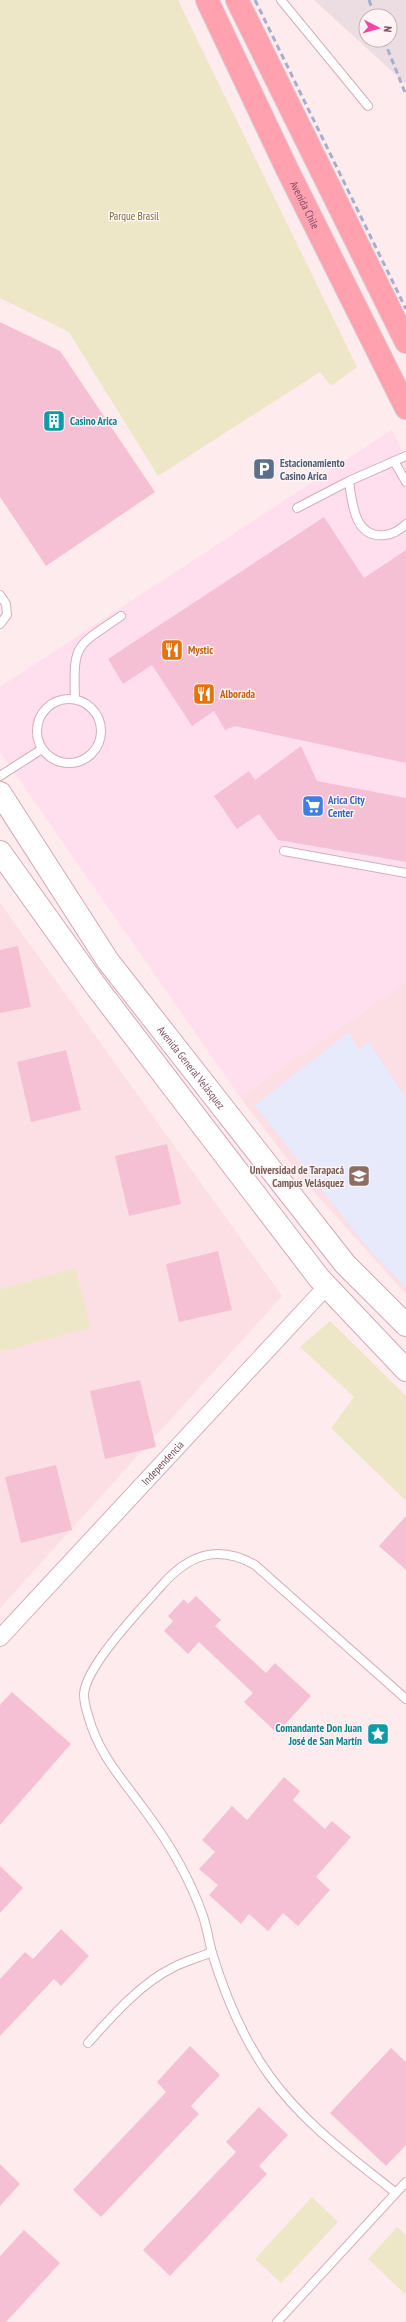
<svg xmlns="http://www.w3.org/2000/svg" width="406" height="2322" font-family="'PT Sans Narrow',sans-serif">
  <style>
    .residential { fill: #fcdee5 }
    .commercial { fill: #ffdeee }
    .industrial { fill: #ebdde2; fill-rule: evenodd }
    .education { fill: #e7eafb }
    .green { fill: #eee7c7 }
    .building { fill: #f6c0d4 }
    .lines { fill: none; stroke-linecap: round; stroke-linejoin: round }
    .service-casing { stroke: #d3aeba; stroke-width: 10 }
    .minor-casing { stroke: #d3aeba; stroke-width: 18 }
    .secondary-casing { stroke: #d4a9b7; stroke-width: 24 }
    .primary-casing { stroke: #d8c9cf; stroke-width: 24 }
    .service { stroke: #fff; stroke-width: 8 }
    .minor { stroke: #fff; stroke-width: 16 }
    .secondary { stroke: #fff; stroke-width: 22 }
    .primary { stroke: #ffa1af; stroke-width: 22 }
    .rail { stroke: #a6afcb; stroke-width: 3; stroke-dasharray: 6 4; stroke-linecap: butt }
    .labels { text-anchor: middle; stroke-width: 3; stroke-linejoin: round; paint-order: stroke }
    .street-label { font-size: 11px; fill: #7d4a5f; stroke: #fff3f5 }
    .park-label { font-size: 11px; fill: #77733b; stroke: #fff3f5 }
    .culture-label { font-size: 11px; font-weight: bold; fill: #0d838f; stroke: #fff3f5; text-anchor: start }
    .service-label { font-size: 11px; font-weight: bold; fill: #4e5e75; stroke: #fff3f5; text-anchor: start }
    .food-label { font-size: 11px; font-weight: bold; fill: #c56008; stroke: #fff3f5; text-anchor: start }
    .shop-label { font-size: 11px; font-weight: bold; fill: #366cbe; stroke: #fff3f5; text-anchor: start }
    .education-label { font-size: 11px; font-weight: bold; fill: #785e54; stroke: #fff3f5; text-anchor: end }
  </style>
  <rect width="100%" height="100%" fill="#feebee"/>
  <path class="residential" d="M0 903 282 1296 0 1608Z
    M406 982V1294L305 1182 240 1097Z"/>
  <path class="commercial" d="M392 430 406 458V982L240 1097 0 752V687Z"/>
  <path class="industrial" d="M314 0H406V84ZM366 16H390V40H366Z"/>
  <path class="education" d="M349 1032 358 1050 369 1042 406 1098V1288L367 1247 255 1105Z"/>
  <path class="green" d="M0 0H178L357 367 331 386 320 372 158 476 69 332 0 298Z
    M75 1268 91 1328 0 1352V1289Z
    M330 1321 406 1396V1501L331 1428 354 1397 300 1347Z
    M312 2197 338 2222 281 2283 255 2259Z
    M397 2227 406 2235V2295L368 2259Z"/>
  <path class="building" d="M0 322 60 351 155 492 46 566 0 497Z
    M324 517 364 578 406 550V763L235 726 225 730 214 711 192 726 152 665 123 684 108 659Z
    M301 746 317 781 406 798V862L278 840 259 814 237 829 214 796 249 771 255 780Z
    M18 946 31 1007 0 1013V950Z
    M66 1050 81 1110 31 1122 17 1062Z
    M167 1144 181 1204 129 1216 115 1156Z
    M218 1251 232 1310 179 1322 166 1264Z
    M140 1380 156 1447 105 1459 90 1391Z
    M56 1465 72 1530 21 1543 5 1477Z
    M406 1516V1570L379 1546Z
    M196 1596 221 1620 215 1626 266 1673 275 1663 311 1696 277 1733 244 1702 253 1693 199 1642 188 1654 164 1631 173 1621 168 1616 184 1599 188 1604Z
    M12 1692 71 1744 0 1825V1705Z
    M284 1777 300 1791 293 1800 325 1829 332 1821 351 1837 316 1877 330 1890 298 1926 283 1913 268 1931 249 1914 241 1924 209 1895 218 1885 199 1869 215 1852 202 1840 232 1806 247 1820Z
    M0 1866 23 1888 0 1913Z
    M61 1929 89 1956 61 1986 54 1979 0 2036V1979L25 1952 33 1959Z
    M190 2046 220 2075 191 2106 199 2114 101 2217 73 2190 166 2092 157 2082Z
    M391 2048 406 2062V2145L386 2166 330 2113Z
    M259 2107 288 2135 259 2166 267 2174 170 2276 143 2250 236 2152 226 2142Z
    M0 2164 20 2184 0 2206Z
    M24 2230 60 2263 6 2322H0V2256Z"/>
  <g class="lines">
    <g class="service-casing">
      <path id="service" d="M281 0 368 106
        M394 461 406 482
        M349 481C352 502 354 539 385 535 394 534 400 530 406 524
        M297 508 349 481 406 456
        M0 595 6 604 7 615 0 624
        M37 731a32 32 0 1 1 64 0a32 32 0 1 1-64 0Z
        M75 699C73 642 76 647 121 616
        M0 776 42 749
        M284 851 406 873
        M88 2043C113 2015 141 1983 174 1967 186 1961 200 1957 212 1952
        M396 2193C351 2157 303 2123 269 2075 243 2039 225 1995 212 1953 209 1941 207 1928 203 1916 190 1879 169 1843 146 1812 123 1780 98 1754 88 1715 86 1709 84 1700 84 1694 86 1665 142 1608 162 1585 189 1554 219 1544 255 1565L406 1699
        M277 2322 406 2182"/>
    </g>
    <g class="minor-casing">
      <g id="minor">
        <path id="s1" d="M0 1638 326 1287"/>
      </g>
    </g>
    <g class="secondary-casing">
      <g id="secondary">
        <path id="s2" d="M0 793 108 961 345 1264 406 1325"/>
        <path d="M0 852 95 985 319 1278 406 1370"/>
      </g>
    </g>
    <g class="primary-casing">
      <g id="primary">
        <path id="s3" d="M207 0 286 167 406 408"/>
        <path d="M237 0 406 342"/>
      </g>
    </g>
    <use href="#service" class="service"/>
    <use href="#minor" class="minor"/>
    <use href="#secondary" class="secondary"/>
    <use href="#primary" class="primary"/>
    <path class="rail" d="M255 0 406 309
      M369 0 375 16
      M384 40 406 95"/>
  </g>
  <defs>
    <g id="building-square" transform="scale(1.15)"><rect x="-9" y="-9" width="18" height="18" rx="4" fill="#0f9aa8" stroke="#fff3f5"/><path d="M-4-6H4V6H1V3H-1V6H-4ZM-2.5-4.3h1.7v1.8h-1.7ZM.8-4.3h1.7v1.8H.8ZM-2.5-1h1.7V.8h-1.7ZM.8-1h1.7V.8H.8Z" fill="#fff"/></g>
    <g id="parking-square" transform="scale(1.15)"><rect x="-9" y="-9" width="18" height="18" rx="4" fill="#5c6f8a" stroke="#fff3f5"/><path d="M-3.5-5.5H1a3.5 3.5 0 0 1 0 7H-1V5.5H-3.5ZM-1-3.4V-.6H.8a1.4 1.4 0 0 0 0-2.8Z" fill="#fff"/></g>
    <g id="restaurant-square" transform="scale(1.15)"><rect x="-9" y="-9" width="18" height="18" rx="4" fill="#e8710a" stroke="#fff3f5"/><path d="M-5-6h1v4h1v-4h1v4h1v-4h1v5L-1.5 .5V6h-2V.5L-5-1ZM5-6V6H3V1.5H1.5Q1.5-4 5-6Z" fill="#fff"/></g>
    <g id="supermarket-square" transform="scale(1.15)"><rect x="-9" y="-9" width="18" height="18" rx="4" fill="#3f7fe0" stroke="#fff3f5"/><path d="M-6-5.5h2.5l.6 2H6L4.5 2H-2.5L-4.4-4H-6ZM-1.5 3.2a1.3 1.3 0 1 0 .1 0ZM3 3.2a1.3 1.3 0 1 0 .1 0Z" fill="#fff"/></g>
    <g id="university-square" transform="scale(1.15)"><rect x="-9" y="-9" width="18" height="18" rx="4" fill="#8d6e63" stroke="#fff3f5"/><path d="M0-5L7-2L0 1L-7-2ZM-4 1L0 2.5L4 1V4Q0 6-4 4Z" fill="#fff"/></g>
    <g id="sight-square" transform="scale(1.15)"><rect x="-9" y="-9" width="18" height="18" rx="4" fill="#0f9aa8" stroke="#fff3f5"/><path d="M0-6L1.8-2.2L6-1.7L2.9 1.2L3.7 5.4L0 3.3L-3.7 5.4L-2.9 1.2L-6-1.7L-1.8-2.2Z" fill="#fff"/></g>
  </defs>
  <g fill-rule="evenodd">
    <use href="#building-square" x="54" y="421"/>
    <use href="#parking-square" x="264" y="469"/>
    <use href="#restaurant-square" x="172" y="650"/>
    <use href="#restaurant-square" x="204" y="694"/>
    <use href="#supermarket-square" x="313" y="806"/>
    <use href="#university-square" x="359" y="1176"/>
    <use href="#sight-square" x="378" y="1734"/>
  </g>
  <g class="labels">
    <g class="street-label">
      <text dy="4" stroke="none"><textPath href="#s3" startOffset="227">Avenida Chile</textPath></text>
      <text dy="4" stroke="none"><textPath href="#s2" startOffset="335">Avenida General Velásquez</textPath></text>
      <text dy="4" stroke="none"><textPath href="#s1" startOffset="239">Independencia</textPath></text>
    </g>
    <g class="park-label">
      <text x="134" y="220">Parque Brasil</text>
    </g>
    <g class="culture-label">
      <text x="70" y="425">Casino Arica</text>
      <text x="362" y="1732" text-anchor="end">Comandante Don Juan<tspan x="362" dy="13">José de San Martín</tspan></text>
    </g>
    <g class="service-label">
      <text x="280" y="467">Estacionamiento<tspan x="280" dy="13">Casino Arica</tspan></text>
    </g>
    <g class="food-label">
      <text x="188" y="654">Mystic</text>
      <text x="220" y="698">Alborada</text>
    </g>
    <g class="shop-label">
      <text x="328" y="804">Arica City<tspan x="328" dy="13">Center</tspan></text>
    </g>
    <g class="education-label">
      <text x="344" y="1174">Universidad de Tarapacá<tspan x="344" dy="13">Campus Velásquez</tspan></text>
    </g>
  </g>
  <g transform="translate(378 28) rotate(96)"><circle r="19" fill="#fff3f5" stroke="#cbafb9"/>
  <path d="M0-3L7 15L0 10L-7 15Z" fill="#f147a5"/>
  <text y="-6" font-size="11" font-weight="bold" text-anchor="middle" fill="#7d4a5f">N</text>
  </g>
</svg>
